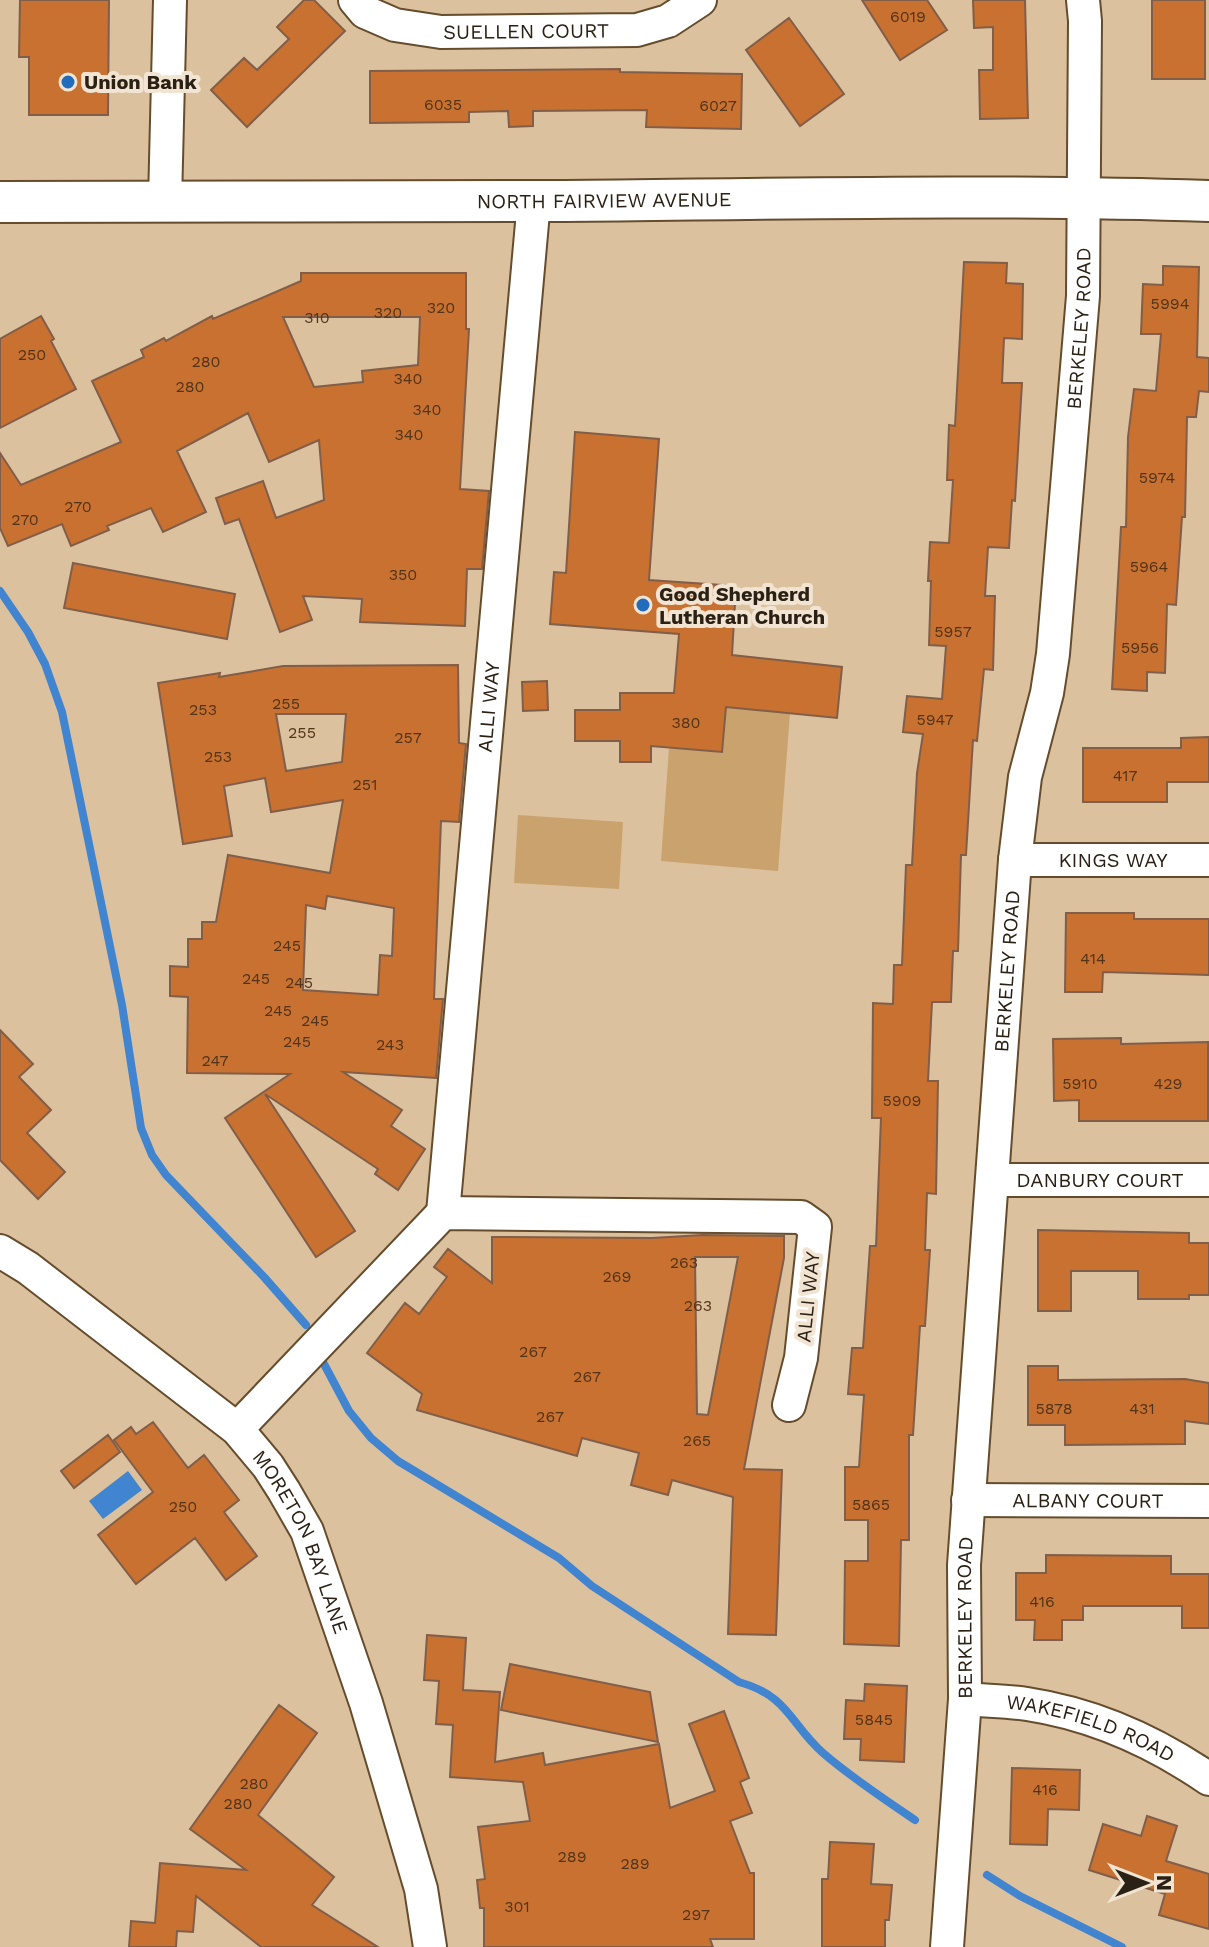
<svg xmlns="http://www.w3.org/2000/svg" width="1209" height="1947" font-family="'Work Sans',sans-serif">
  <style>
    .green { fill: #caa26e }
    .water { fill: #4184d0 }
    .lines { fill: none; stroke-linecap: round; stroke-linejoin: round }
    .stream { stroke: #4184d0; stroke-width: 8 }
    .building { fill: #c97130; stroke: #815e49; stroke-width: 2; fill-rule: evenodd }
    .minor-casing { stroke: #644c2d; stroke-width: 36 }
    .major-casing { stroke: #644c2d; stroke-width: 44 }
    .minor { stroke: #fff; stroke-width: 32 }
    .major { stroke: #fff; stroke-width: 40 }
    .poi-dot { fill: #226cbc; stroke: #f2e4d2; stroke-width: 3 }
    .labels { text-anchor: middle; stroke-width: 8; stroke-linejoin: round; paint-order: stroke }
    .number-label { font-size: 16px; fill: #52341a }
    .street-label { font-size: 20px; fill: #2a2013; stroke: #f2e4d2 }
    .poi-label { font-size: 20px; font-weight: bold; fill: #2a2013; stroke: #f2e4d2; text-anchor: start }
  </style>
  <rect width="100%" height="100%" fill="#dcc19e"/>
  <path class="green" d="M726 707 790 713 778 871 661 861 669 748 722 752Z
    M518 815 623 822 619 889 514 883Z"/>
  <path class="water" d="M128 1471 142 1490 103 1519 89 1501Z"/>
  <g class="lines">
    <path class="stream" d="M0 591 28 632 45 664 62 712 122 1005 141 1128 152 1155 166 1175 264 1277 306 1325
      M324 1364 349 1411 371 1438 398 1461 559 1558 592 1586 739 1682C789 1696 790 1724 823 1753 852 1778 884 1799 915 1820
      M987 1875 1020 1896 1122 1947"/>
  </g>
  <path class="building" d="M20 0H109L108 115H29V57H19Z
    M304 0H314L345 31 247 127 211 90 244 58 257 70 289 39 277 27Z
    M862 0H927L947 30 900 60Z
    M973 0H1025L1028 118 980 119 979 70H993V27L974 28Z
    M1152 0H1205V79H1152Z
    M789 18 844 94 800 126 746 50Z
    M620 69V72L742 74 741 129 646 127 647 110 533 111V126L509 127 508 111 469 112V122L370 123V71Z
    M964 262 1007 263 1006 283 1023 284 1022 339 1004 338 1002 383H1022L1015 501 1012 500 1009 548 988 547 985 596H995L993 670 984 669 977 741 973 740 966 855H961L958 951H953L951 1002H932L928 1081H938L936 1194 927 1193 925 1250H930L925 1326H920L913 1435H909V1540H901L899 1646 844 1644 845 1561H868V1520H845V1467H859L864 1395 848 1394 852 1348H863L870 1246H876L881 1118H872L873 1003 893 1004 894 965H902L906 865H912L917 773 923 734 903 732 907 696 942 699 946 646 929 645 931 581H928L930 542 949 543 953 480H947L949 425 955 426Z
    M1163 266 1199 267 1197 357 1209 358V392L1199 391 1196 417H1187L1185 517H1182L1176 605 1167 604 1165 673 1147 672V691L1112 689 1121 527H1126L1128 437 1134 389 1156 391 1161 334H1141L1143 284 1163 285Z
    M301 273H466V329H469L460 489 489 491 482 569H467L465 626 360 622 362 599 303 596 312 620 280 632 239 519 225 524 216 498 263 481 276 518 324 500 319 440 269 462 248 413 177 451 206 512 163 532 151 508 107 526 109 530 71 546 62 524 8 546 0 528V453L21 485 121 442 92 381 144 357 141 350 164 338 166 341 212 316 213 319 301 281ZM283 317H420L418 365 362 371 363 382 314 387Z
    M41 316 54 339 51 341 76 389 0 428V339Z
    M575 432 659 439 649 580 736 586 732 655 842 667 837 718 726 707 722 752 651 746V762H620V741H575V710H620V693H674L679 634 550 624 554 572 566 573Z
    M73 563 235 594 227 639 64 608Z
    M458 665 459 743 466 744 459 822 441 821 434 999H443L436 1078 343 1072 402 1110 391 1126 425 1149 398 1190 375 1174 378 1169 265 1094 355 1231 316 1257 225 1118 290 1074 187 1073 188 997 170 996V966L188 967V939H202V922H216L228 855 330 873 343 800 271 812 265 778 224 786 232 836 183 844 158 683 220 673 219 677 283 666ZM276 714H346L342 762 286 771ZM327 896 394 908 392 956 380 955 378 995 303 990 306 905 325 909Z
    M547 681 548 710 523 711 522 682Z
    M1209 737V782H1167V802H1083V748H1181V738Z
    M1066 913H1134V919H1209V975L1103 972 1102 992H1065Z
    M0 1030 33 1064 19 1077 51 1110 27 1133 65 1172 38 1199 0 1160Z
    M1121 1038V1044L1208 1042V1121H1079V1100L1054 1101 1053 1039Z
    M1038 1230 1189 1233V1243H1209V1295H1189V1299H1138V1271H1071V1311H1038Z
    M702 1235 784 1236V1258L744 1469 782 1470 776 1635 728 1634 733 1497 672 1480 668 1495 631 1485 639 1453 582 1438 577 1456 417 1410 422 1394 367 1353 405 1303 419 1314 447 1277 434 1267 448 1249 492 1283V1237L652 1238ZM695 1257H738L708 1415 697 1414Z
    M1028 1366H1058V1380L1185 1379 1209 1383V1424L1185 1421V1444L1065 1445V1425H1028Z
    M153 1422 188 1468 204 1455 239 1500 224 1512 257 1556 226 1580 195 1538 136 1584 98 1535 153 1492 114 1440 131 1427 136 1434Z
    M108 1435 120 1452 74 1488 61 1471Z
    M1046 1555 1171 1556V1574H1209V1628H1182V1606H1083V1620H1062V1640H1034L1035 1620H1016V1573H1046Z
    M427 1635 466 1638 463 1690 500 1692 495 1762 543 1753 545 1765 659 1744 670 1808 715 1791 689 1724 724 1711 749 1778 740 1782 752 1813 730 1821 750 1873H754V1939H710L713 1947H484V1908H480L477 1880 485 1879 478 1827 530 1821 523 1782 450 1777 453 1725 436 1724 439 1681 424 1680Z
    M510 1664 650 1692 658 1742 501 1710Z
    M865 1684 907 1686 904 1762 860 1760 861 1739H844L846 1700 864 1701Z
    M279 1705 317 1733 258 1815 334 1877 312 1905 378 1947H261L196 1896 193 1932 177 1931 176 1947H129L131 1921 155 1923 160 1863 246 1870 190 1829Z
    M1012 1768 1080 1770 1079 1810 1048 1809 1047 1845 1010 1844Z
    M1147 1816 1177 1826 1166 1861 1209 1874V1929L1159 1915 1165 1894 1089 1870 1103 1824 1141 1836Z
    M830 1842 874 1844 871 1884 892 1885 889 1920H885V1947H822V1879H828Z"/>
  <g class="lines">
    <g class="minor-casing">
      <g id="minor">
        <path id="s1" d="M355 0 365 12 395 25 441 32 637 30 668 21 700 0"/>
        <path d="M165 201 170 0"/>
        <path id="s2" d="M1015 860H1209"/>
        <path id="s3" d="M992 1180H1209"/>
        <path id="s4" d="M443 1213 534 201"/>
        <path id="s5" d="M0 1251 28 1268 237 1429 268 1466 284 1491 307 1531 366 1703 421 1889 430 1947"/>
        <path d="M237 1429 443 1213 801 1217 815 1227 801 1358 789 1405"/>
        <path id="s6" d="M968 1500 1209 1501"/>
        <path id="s7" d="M965 1699C986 1701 1007 1701 1027 1704 1093 1714 1155 1742 1209 1779"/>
        <path id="s8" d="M947 1947 965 1699 964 1565 1015 860 1025 777 1047 693 1053 654 1083 296 1085 21 1083 0"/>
      </g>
    </g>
    <g class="major-casing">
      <g id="major">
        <path id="s9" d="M0 202C188 201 377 202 565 201 780 199 994 194 1209 201"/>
      </g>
    </g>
    <use href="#minor" class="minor"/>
    <use href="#major" class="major"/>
  </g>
  <g class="poi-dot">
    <circle cx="68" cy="82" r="8"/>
    <circle cx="643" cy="605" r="8"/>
  </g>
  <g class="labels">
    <g class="number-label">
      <text x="908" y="22">6019</text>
      <text x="443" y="110">6035</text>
      <text x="718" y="111">6027</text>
      <text x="1170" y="309">5994</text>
      <text x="441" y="313">320</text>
      <text x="388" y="318">320</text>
      <text x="317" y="323">310</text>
      <text x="32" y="360">250</text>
      <text x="206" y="367">280</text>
      <text x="408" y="384">340</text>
      <text x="190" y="392">280</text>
      <text x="427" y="415">340</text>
      <text x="409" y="440">340</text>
      <text x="1157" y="483">5974</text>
      <text x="78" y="512">270</text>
      <text x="25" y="525">270</text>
      <text x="1149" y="572">5964</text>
      <text x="403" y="580">350</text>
      <text x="953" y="637">5957</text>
      <text x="1140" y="653">5956</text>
      <text x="286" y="709">255</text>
      <text x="203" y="715">253</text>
      <text x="935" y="725">5947</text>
      <text x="686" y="728">380</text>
      <text x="302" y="738">255</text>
      <text x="408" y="743">257</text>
      <text x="218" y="762">253</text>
      <text x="1125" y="781">417</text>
      <text x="365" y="790">251</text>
      <text x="287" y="951">245</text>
      <text x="1093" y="964">414</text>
      <text x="256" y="984">245</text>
      <text x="299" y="988">245</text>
      <text x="278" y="1016">245</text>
      <text x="315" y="1026">245</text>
      <text x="297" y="1047">245</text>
      <text x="390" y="1050">243</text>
      <text x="215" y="1066">247</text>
      <text x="1080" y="1089">5910</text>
      <text x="1168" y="1089">429</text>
      <text x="902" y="1106">5909</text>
      <text x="684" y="1268">263</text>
      <text x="617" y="1282">269</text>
      <text x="698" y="1311">263</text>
      <text x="533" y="1357">267</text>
      <text x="587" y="1382">267</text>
      <text x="1054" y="1414">5878</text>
      <text x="1142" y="1414">431</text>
      <text x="550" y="1422">267</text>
      <text x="697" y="1446">265</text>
      <text x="871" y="1510">5865</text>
      <text x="183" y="1512">250</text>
      <text x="1042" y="1607">416</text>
      <text x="874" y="1725">5845</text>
      <text x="254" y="1789">280</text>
      <text x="1045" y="1795">416</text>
      <text x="238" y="1809">280</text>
      <text x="572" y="1862">289</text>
      <text x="635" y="1869">289</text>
      <text x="517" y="1912">301</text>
      <text x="696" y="1920">297</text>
    </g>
    <g class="street-label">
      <text dy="7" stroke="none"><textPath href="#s1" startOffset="180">SUELLEN COURT</textPath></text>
      <text dy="7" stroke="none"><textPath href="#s9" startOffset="604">NORTH FAIRVIEW AVENUE</textPath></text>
      <text dy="7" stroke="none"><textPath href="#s8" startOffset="1626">BERKELEY ROAD</textPath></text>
      <text dy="7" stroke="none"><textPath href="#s4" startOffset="508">ALLI WAY</textPath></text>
      <text dy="7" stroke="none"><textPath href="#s2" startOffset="98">KINGS WAY</textPath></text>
      <text dy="7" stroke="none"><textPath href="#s8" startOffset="978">BERKELEY ROAD</textPath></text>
      <text dy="7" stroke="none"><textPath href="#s3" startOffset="108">DANBURY COURT</textPath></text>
      <text transform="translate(808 1297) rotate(-84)" y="7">ALLI WAY</text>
      <text dy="7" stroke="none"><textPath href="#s6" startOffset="120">ALBANY COURT</textPath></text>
      <text dy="7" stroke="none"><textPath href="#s5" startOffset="428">MORETON BAY LANE</textPath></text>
      <text dy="7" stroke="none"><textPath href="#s8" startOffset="330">BERKELEY ROAD</textPath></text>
      <text dy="7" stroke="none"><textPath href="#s7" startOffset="130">WAKEFIELD ROAD</textPath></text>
    </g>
    <g class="poi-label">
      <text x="84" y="89">Union Bank</text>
      <text x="659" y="601">Good Shepherd<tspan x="659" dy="23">Lutheran Church</tspan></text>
    </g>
  </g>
  <g transform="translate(1145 1883) rotate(90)" stroke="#f2e4d2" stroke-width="6" paint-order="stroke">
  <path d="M0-6L14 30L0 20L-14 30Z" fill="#2a2013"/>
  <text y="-12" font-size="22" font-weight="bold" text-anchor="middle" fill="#2a2013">N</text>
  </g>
</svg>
